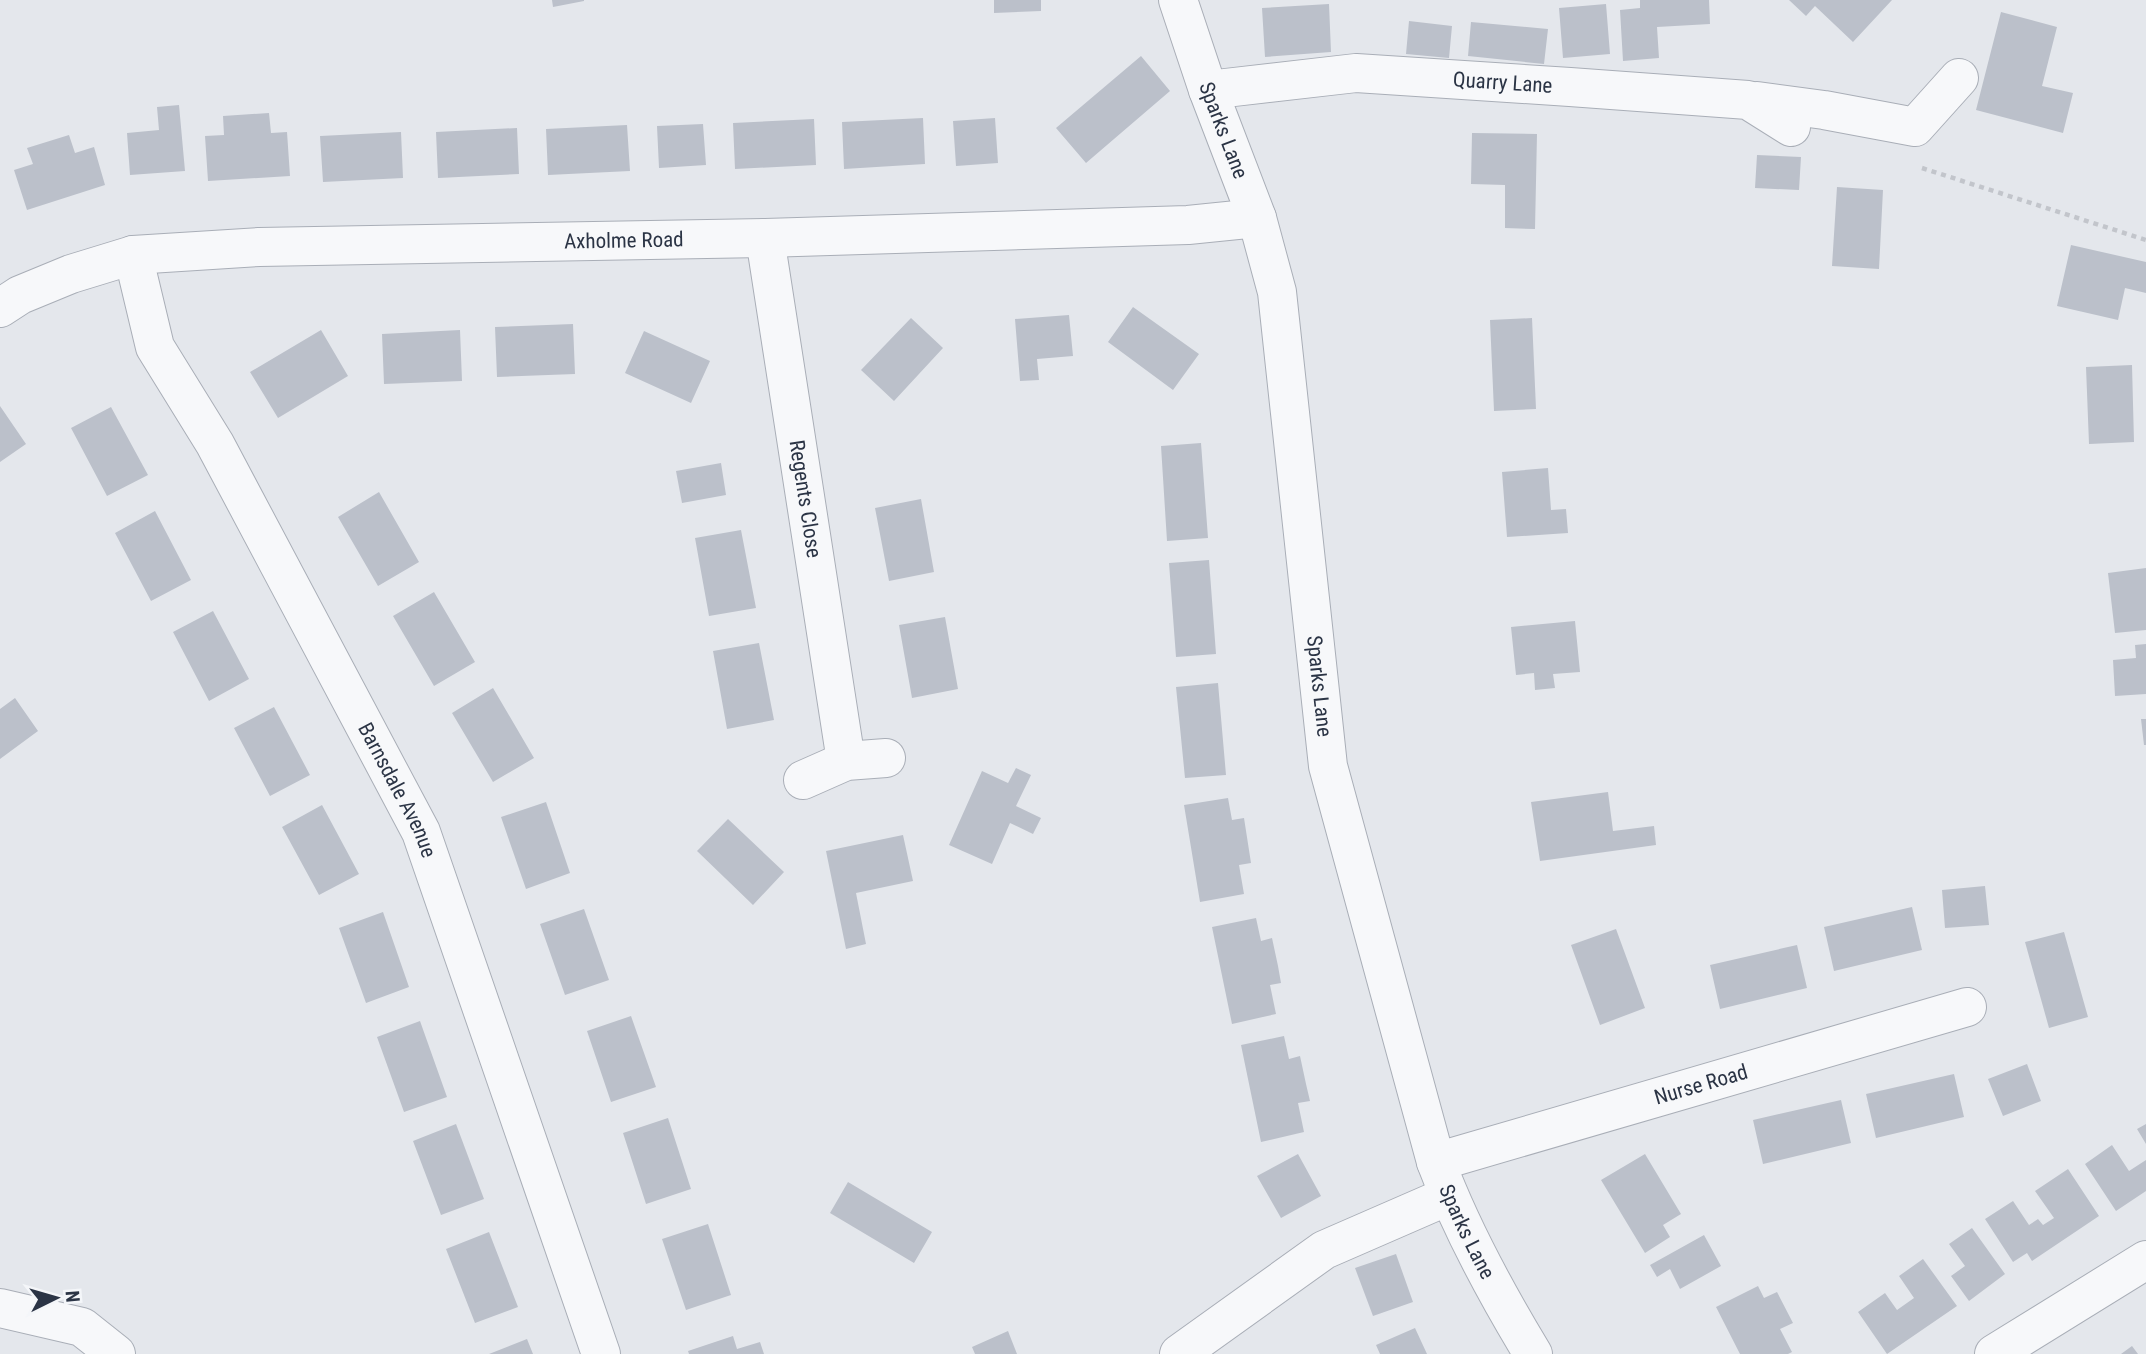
<svg xmlns="http://www.w3.org/2000/svg" width="2146" height="1354" font-family="'Roboto Condensed',sans-serif">
  <style>
    .building { fill: #bbc0ca }
    .lines { fill: none; stroke-linecap: round; stroke-linejoin: round }
    .minor-casing { stroke: #a9aeb7; stroke-width: 40 }
    .path { stroke: #c2c5cb; stroke-width: 4.5; stroke-dasharray: 5 5; stroke-linecap: butt }
    .minor { stroke: #f7f8fa; stroke-width: 38 }
    .labels { text-anchor: middle; stroke-width: 7; stroke-linejoin: round; paint-order: stroke }
    .street-label { font-size: 21px; fill: #2b3445; stroke: #f4f6f9 }
  </style>
  <rect width="100%" height="100%" fill="#e4e7ec"/>
  <path class="building" d="M552 0H584V1L553 7Z
    M994 0H1041V11L994 13Z
    M1640 0H1709L1710 24 1657 27 1659 58 1623 61 1620 10 1640 8Z
    M1789 0H1892L1853 42 1815 6 1806 16Z
    M1329 4 1331 52 1265 57 1262 8Z
    M1606 4 1610 54 1563 58 1559 8Z
    M2001 12 2057 27 2042 86 2073 93 2063 133 1976 110Z
    M1409 21 1452 26 1449 58 1406 54Z
    M1471 22 1548 29 1544 64 1468 56Z
    M1141 56 1170 91 1086 163 1056 128Z
    M179 105 185 171 130 175 127 133 159 130 157 107Z
    M269 113 271 133 287 132 290 176 208 181 205 136 224 135 223 116Z
    M923 118 925 164 844 169 842 122Z
    M995 118 998 163 956 166 953 121Z
    M814 119 816 165 735 169 733 123Z
    M703 124 706 165 659 168 657 126Z
    M627 125 630 171 548 175 546 129Z
    M517 128 519 174 438 178 436 132Z
    M401 132 403 178 323 182 320 136Z
    M1472 133 1537 134 1535 229 1505 228V185L1471 184Z
    M69 135 75 153 94 147 105 185 27 210 14 170 33 164 27 148Z
    M1757 155 1801 157 1799 190 1755 188Z
    M1837 187 1883 190 1879 269 1832 266Z
    M2071 245 2146 262V293L2125 288 2118 320 2057 306Z
    M1133 307 1199 354 1173 390 1108 342Z
    M1069 315 1073 356 1037 359 1039 380 1020 381 1015 319Z
    M911 318 943 348 894 401 861 370Z
    M1532 318 1536 409 1494 411 1490 320Z
    M573 324 575 374 497 377 495 327Z
    M321 330 348 376 278 418 250 372Z
    M460 330 462 381 384 384 382 334Z
    M644 331 710 361 691 403 625 373Z
    M2132 365 2134 442 2089 444 2086 367Z
    M0 406 26 444 0 462Z
    M111 407 148 475 107 496 71 428Z
    M1201 443 1208 538 1167 541 1161 446Z
    M721 463 726 495 682 503 676 471Z
    M1548 468 1551 510 1566 509 1568 533 1507 537 1502 472Z
    M379 492 419 562 378 586 338 517Z
    M921 499 934 572 889 581 875 508Z
    M155 511 191 580 151 601 115 533Z
    M741 530 756 608 709 616 695 538Z
    M1209 560 1216 654 1176 657 1169 563Z
    M2146 568V630L2115 633 2108 573Z
    M434 592 475 662 434 686 393 616Z
    M213 611 249 679 209 701 173 632Z
    M945 617 958 689 912 698 899 625Z
    M1575 621 1580 672 1553 674 1555 688 1535 690 1534 673 1516 675 1511 627Z
    M759 643 774 720 727 729 713 651Z
    M2146 644V694L2115 696 2113 660 2136 658 2135 645Z
    M1218 683 1226 775 1185 778 1176 687Z
    M493 688 534 758 493 782 452 713Z
    M15 698 38 731 0 759V709Z
    M274 707 310 775 270 796 234 728Z
    M2141 719H2146V745H2144Z
    M1016 768 1031 775 1016 806 1041 818 1033 834 1010 823 992 864 949 845 982 771 1008 783Z
    M1608 792 1613 831 1654 826 1656 845 1540 861 1531 802Z
    M1228 798 1232 820 1244 818 1251 863 1239 865 1244 894 1200 902 1184 805Z
    M546 802 570 873 526 889 501 817Z
    M322 805 359 874 319 895 282 827Z
    M728 819 784 872 753 905 697 851Z
    M903 835 913 881 856 893 866 944 846 949 826 851Z
    M1985 886 1989 925 1945 928 1942 890Z
    M1912 907 1922 950 1834 971 1824 927Z
    M584 909 609 980 565 995 540 924Z
    M383 912 409 987 366 1003 339 928Z
    M1256 918 1261 941 1272 938 1278 966 1281 983 1270 985 1276 1014 1232 1024 1212 927Z
    M1616 929 1645 1008 1600 1025 1571 945Z
    M2064 932 2088 1017 2049 1028 2025 942Z
    M1797 945 1807 988 1720 1009 1710 965Z
    M631 1016 656 1087 611 1102 587 1031Z
    M420 1021 447 1097 404 1112 377 1037Z
    M1284 1036 1289 1059 1300 1056 1306 1084 1310 1101 1298 1103 1304 1132 1261 1142 1241 1045Z
    M2027 1064 2041 1101 2003 1116 1988 1079Z
    M1954 1074 1964 1117 1876 1138 1866 1094Z
    M1841 1100 1851 1143 1763 1164 1753 1120Z
    M668 1118 691 1189 646 1204 623 1133Z
    M456 1124 484 1199 441 1215 413 1141Z
    M2146 1124V1144L2137 1129Z
    M2112 1145 2129 1171 2146 1160V1191L2116 1211 2085 1164Z
    M1298 1154 1321 1196 1281 1218 1257 1176Z
    M1645 1154 1681 1214 1663 1225 1670 1237 1645 1253 1601 1180Z
    M2068 1169 2099 1216 2032 1261 2027 1253 2013 1262 1985 1219 2013 1201 2029 1225 2038 1219 2043 1225 2054 1218 2035 1191Z
    M848 1182 932 1232 914 1263 830 1213Z
    M708 1224 731 1295 686 1310 662 1239Z
    M1972 1228 2005 1274 1969 1301 1951 1276 1965 1266 1949 1244Z
    M489 1232 518 1307 475 1323 446 1249Z
    M1704 1235 1721 1266 1680 1289 1670 1269 1657 1277 1650 1265Z
    M1396 1254 1413 1302 1373 1316 1355 1268Z
    M1923 1259 1957 1306 1887 1354 1858 1312 1885 1293 1897 1310 1914 1298 1899 1276Z
    M1758 1286 1764 1298 1777 1292 1793 1323 1780 1329 1792 1352 1788 1354H1740L1716 1307Z
    M1415 1328 1427 1354H1380L1376 1345Z
    M1008 1331 1017 1354H975L972 1347Z
    M733 1336 737 1349 760 1342 764 1354H689L688 1351Z
    M527 1339 533 1354H489Z
    M2132 1346 2138 1354H2121Z"/>
  <g class="lines">
    <g class="minor-casing">
      <g id="minor">
        <path id="s1" d="M1178 0 1208 90 1257 218 1277 292 1328 766 1436 1162C1461 1229 1496 1293 1533 1354"/>
        <path id="s2" d="M1208 90 1356 73 1570 87 1748 100 1791 127"/>
        <path d="M1757 101 1824 110 1915 127 1959 78"/>
        <path id="s3" d="M765 238 846 761"/>
        <path id="s4" d="M133 255 155 347 215 444 421 832 601 1354"/>
        <path id="s5" d="M0 308 20 295 71 274 133 255 259 247 765 238 1188 225 1257 218"/>
        <path d="M803 780 846 761 886 758"/>
        <path id="s6" d="M1436 1162 1967 1007"/>
        <path d="M0 1308 82 1327 116 1354"/>
        <path d="M1179 1354 1324 1250 1448 1196"/>
        <path d="M1994 1354 2146 1260"/>
      </g>
    </g>
    <path class="path" d="M1922 168 2146 240"/>
    <use href="#minor" class="minor"/>
  </g>
  <g class="labels">
    <g class="street-label">
      <text dy="7" stroke="none"><textPath href="#s2" startOffset="296">Quarry Lane</textPath></text>
      <text dy="7" stroke="none"><textPath href="#s1" startOffset="138">Sparks Lane</textPath></text>
      <text dy="7" stroke="none"><textPath href="#s5" startOffset="635">Axholme Road</textPath></text>
      <text dy="7" stroke="none"><textPath href="#s3" startOffset="264">Regents Close</textPath></text>
      <text dy="7" stroke="none"><textPath href="#s1" startOffset="705">Sparks Lane</textPath></text>
      <text dy="7" stroke="none"><textPath href="#s4" startOffset="600">Barnsdale Avenue</textPath></text>
      <text dy="7" stroke="none"><textPath href="#s6" startOffset="276">Nurse Road</textPath></text>
      <text dy="7" stroke="none"><textPath href="#s1" startOffset="1272">Sparks Lane</textPath></text>
    </g>
  </g>
  <g transform="translate(56 1298) rotate(85)" stroke="#f4f6f9" stroke-width="5" paint-order="stroke">
  <path d="M0-5L12 26L0 18L-12 26Z" fill="#2b3445"/>
  <text y="-10" font-size="19" font-weight="bold" text-anchor="middle" fill="#2b3445">N</text>
  </g>
</svg>
